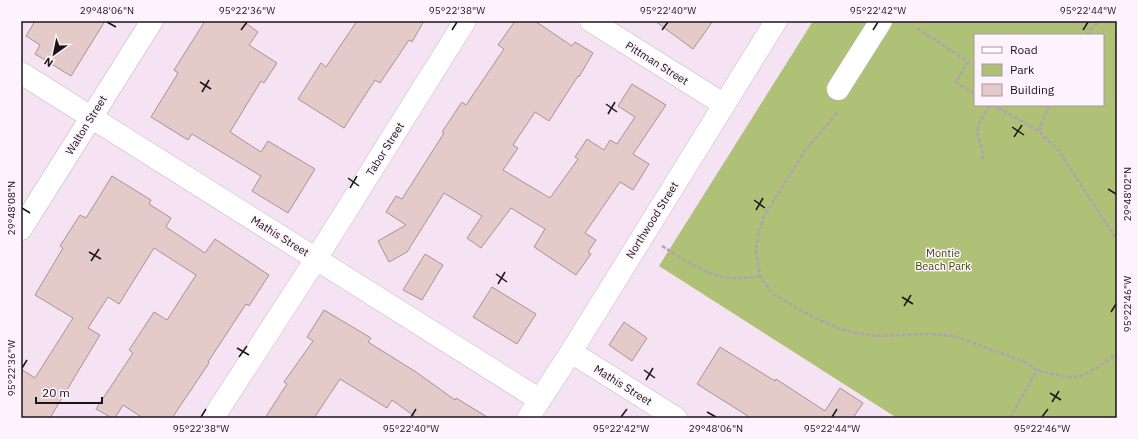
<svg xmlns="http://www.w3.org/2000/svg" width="1138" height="439" font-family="'IBM Plex Sans',sans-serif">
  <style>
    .green { fill: #afc176; fill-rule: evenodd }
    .building { fill: #e4cac8; stroke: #aa9290 }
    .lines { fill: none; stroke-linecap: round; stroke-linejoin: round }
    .minor-casing { stroke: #cab9c9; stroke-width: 23 }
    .path { stroke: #b0a2af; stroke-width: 2.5; stroke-dasharray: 4 2; stroke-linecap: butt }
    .minor { stroke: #fff; stroke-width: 22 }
    .ticks { fill: none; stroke: #1b151b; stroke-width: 1.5 }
    .labels { text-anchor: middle; stroke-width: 3; stroke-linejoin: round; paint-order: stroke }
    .street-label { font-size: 11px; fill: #1b151b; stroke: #fef3fd }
    .park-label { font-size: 11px; fill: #3d4804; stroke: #fef3fd }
    .neatline { fill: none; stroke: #1b151b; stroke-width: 1.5 }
    .ticks-label { font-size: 10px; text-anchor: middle; fill: #1b151b }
  </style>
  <rect width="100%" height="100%" fill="#f5e3f3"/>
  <path class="green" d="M813 21H1117V418H897L659 266ZM975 35H1103V105H975Z"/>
  <path class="building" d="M35 21H105L71 76 35 54 40 45 26 36Z
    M205 21H243L258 32 249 45 277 63 264 83 261 81 230 132 261 152 268 141 315 169 288 213 252 191 261 176 192 134 188 140 151 117 178 73 174 70Z
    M357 21H424L412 42 409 40 380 83 375 80 344 128 298 99 321 63 326 67Z
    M515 21H535L572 46 575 42 593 53 579 77 578 76 549 121 535 112 513 145 518 148 503 170 550 198 578 159 575 157 587 139 604 150 610 140 617 144 635 117 618 106 632 84 666 105 633 154 649 164 633 190 620 182 585 233 596 240 588 252 591 254 576 275 534 247 545 229 511 208 481 248 467 238 482 216 444 193 407 252 389 262 378 241 406 225 386 212 396 196 402 199 444 133 442 132 462 102 466 105 504 49 498 45Z
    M655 21H713L693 49Z
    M112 176 151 200 149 204 171 218 166 227 205 253 215 239 269 275 249 306 246 304 208 362 209 363 172 418H143L123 405 115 418H112L96 409 133 353 129 350 154 312 167 320 196 275 154 248 119 304 108 297 88 328 100 335 50 418H21V369L35 378 73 318 35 295 63 248 60 246 80 215 86 218Z
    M425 254 443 265 422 300 403 290Z
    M492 287 536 314 517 344 473 317Z
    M324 310 371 338 368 342 416 372 455 400 456 398 489 418H417L392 400 387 408 340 379 314 418H265L287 384 284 382 313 341 307 337Z
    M624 322 647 338 632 361 609 345Z
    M720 347 775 381 776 379 825 411 840 388 863 403 853 418H751L697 384Z"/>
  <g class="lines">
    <g class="minor-casing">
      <path id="minor" d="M591 21 723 104
        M21 73 540 400
        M838 89 881 21
        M21 229 152 21
        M571 352 676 418
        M213 418 316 259 465 21
        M528 418 571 352 776 21"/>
    </g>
    <path class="path" d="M917 28 968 62 956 82 975 94
      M1086 35 1099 21
      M993 105 1039 131 1059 151 1117 240
      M837 113 805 151 764 216 759 231 756 250 760 276 773 294 809 315 840 329 856 333 877 336 929 334 955 336 1025 362 1037 370 1067 377H1076L1083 375 1098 367 1117 354
      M1039 131 1049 105
      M982 160C985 146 976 141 978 128 979 120 986 112 990 105
      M662 246C685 260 708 278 735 278 743 278 752 277 760 276
      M1010 418 1037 370"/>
    <use href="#minor" class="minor"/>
  </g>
  <path class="ticks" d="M107 22 116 27M241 30 247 22M452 30 457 22M662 30 668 22M873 30 878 22M1083 30 1088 22M200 82 211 89M202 92 209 80M606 104 617 112M608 114 615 102M1012 127 1024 135M1014 137 1022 125M348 178 359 186M350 188 357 176M1108 189 1116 194M754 200 765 208M22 208 30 213M756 210 763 198M89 252 101 259M91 261 99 249M496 274 507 282M498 284 505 272M902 297 913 304M904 306 911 295M1111 312 1116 304M237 348 249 355M239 357 247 346M22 368 27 360M644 370 655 378M646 380 653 368M1050 393 1061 400M1052 402 1059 391M707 412 716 417M201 417 206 409M411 417 416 409M621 417 627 409M832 417 837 409M1042 417 1048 409"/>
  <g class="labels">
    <g class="street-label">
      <text transform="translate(657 63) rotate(32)" y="4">Pittman Street</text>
      <text transform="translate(86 125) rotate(-58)" y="4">Walton Street</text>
      <text transform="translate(385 149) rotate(-58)" y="4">Tabor Street</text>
      <text transform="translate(652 220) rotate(-58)" y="4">Northwood Street</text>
      <text transform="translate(280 236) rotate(32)" y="4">Mathis Street</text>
      <text transform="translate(623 385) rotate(32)" y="4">Mathis Street</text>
    </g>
    <g class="park-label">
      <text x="943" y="257">Montie<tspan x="943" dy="13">Beach Park</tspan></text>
    </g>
  </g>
  <rect width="1138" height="439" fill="none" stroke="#fef3fd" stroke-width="44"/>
  <rect x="974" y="34" width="130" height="72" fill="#fef3fd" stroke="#a39aa3"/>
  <rect x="982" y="47" width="20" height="6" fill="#ffffff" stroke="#a39aa3"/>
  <text x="1010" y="54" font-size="12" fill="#1b151b">Road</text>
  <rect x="982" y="64" width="20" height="12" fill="#afc176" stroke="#a39aa3"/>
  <text x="1010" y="74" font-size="12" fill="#1b151b">Park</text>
  <rect x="982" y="84" width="20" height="12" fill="#e4cac8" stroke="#a39aa3"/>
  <text x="1010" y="94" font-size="12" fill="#1b151b">Building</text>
  <g transform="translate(54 54) rotate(213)" stroke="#fef3fd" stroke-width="3" paint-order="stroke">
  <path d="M0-3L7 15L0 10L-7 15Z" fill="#1b151b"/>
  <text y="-6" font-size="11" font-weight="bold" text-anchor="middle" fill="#1b151b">N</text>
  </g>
  <path d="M36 397v6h66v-6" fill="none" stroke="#1b151b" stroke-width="2"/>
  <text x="42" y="397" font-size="12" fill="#1b151b" stroke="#fef3fd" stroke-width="3" paint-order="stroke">20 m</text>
  <rect x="22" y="22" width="1094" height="395" class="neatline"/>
  <g class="ticks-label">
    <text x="107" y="14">29°48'06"N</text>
    <text x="247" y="14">95°22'36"W</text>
    <text x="457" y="14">95°22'38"W</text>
    <text x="668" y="14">95°22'40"W</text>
    <text x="878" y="14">95°22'42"W</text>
    <text x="1088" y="14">95°22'44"W</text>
    <text transform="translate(1127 194) rotate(-90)" y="4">29°48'02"N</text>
    <text transform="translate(11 208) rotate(-90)" y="4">29°48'08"N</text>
    <text transform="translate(1127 304) rotate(-90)" y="4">95°22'46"W</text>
    <text transform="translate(11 368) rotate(-90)" y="4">95°22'36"W</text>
    <text x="201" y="432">95°22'38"W</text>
    <text x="411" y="432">95°22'40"W</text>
    <text x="621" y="432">95°22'42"W</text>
    <text x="716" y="432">29°48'06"N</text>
    <text x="832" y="432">95°22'44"W</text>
    <text x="1042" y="432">95°22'46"W</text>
  </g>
</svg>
